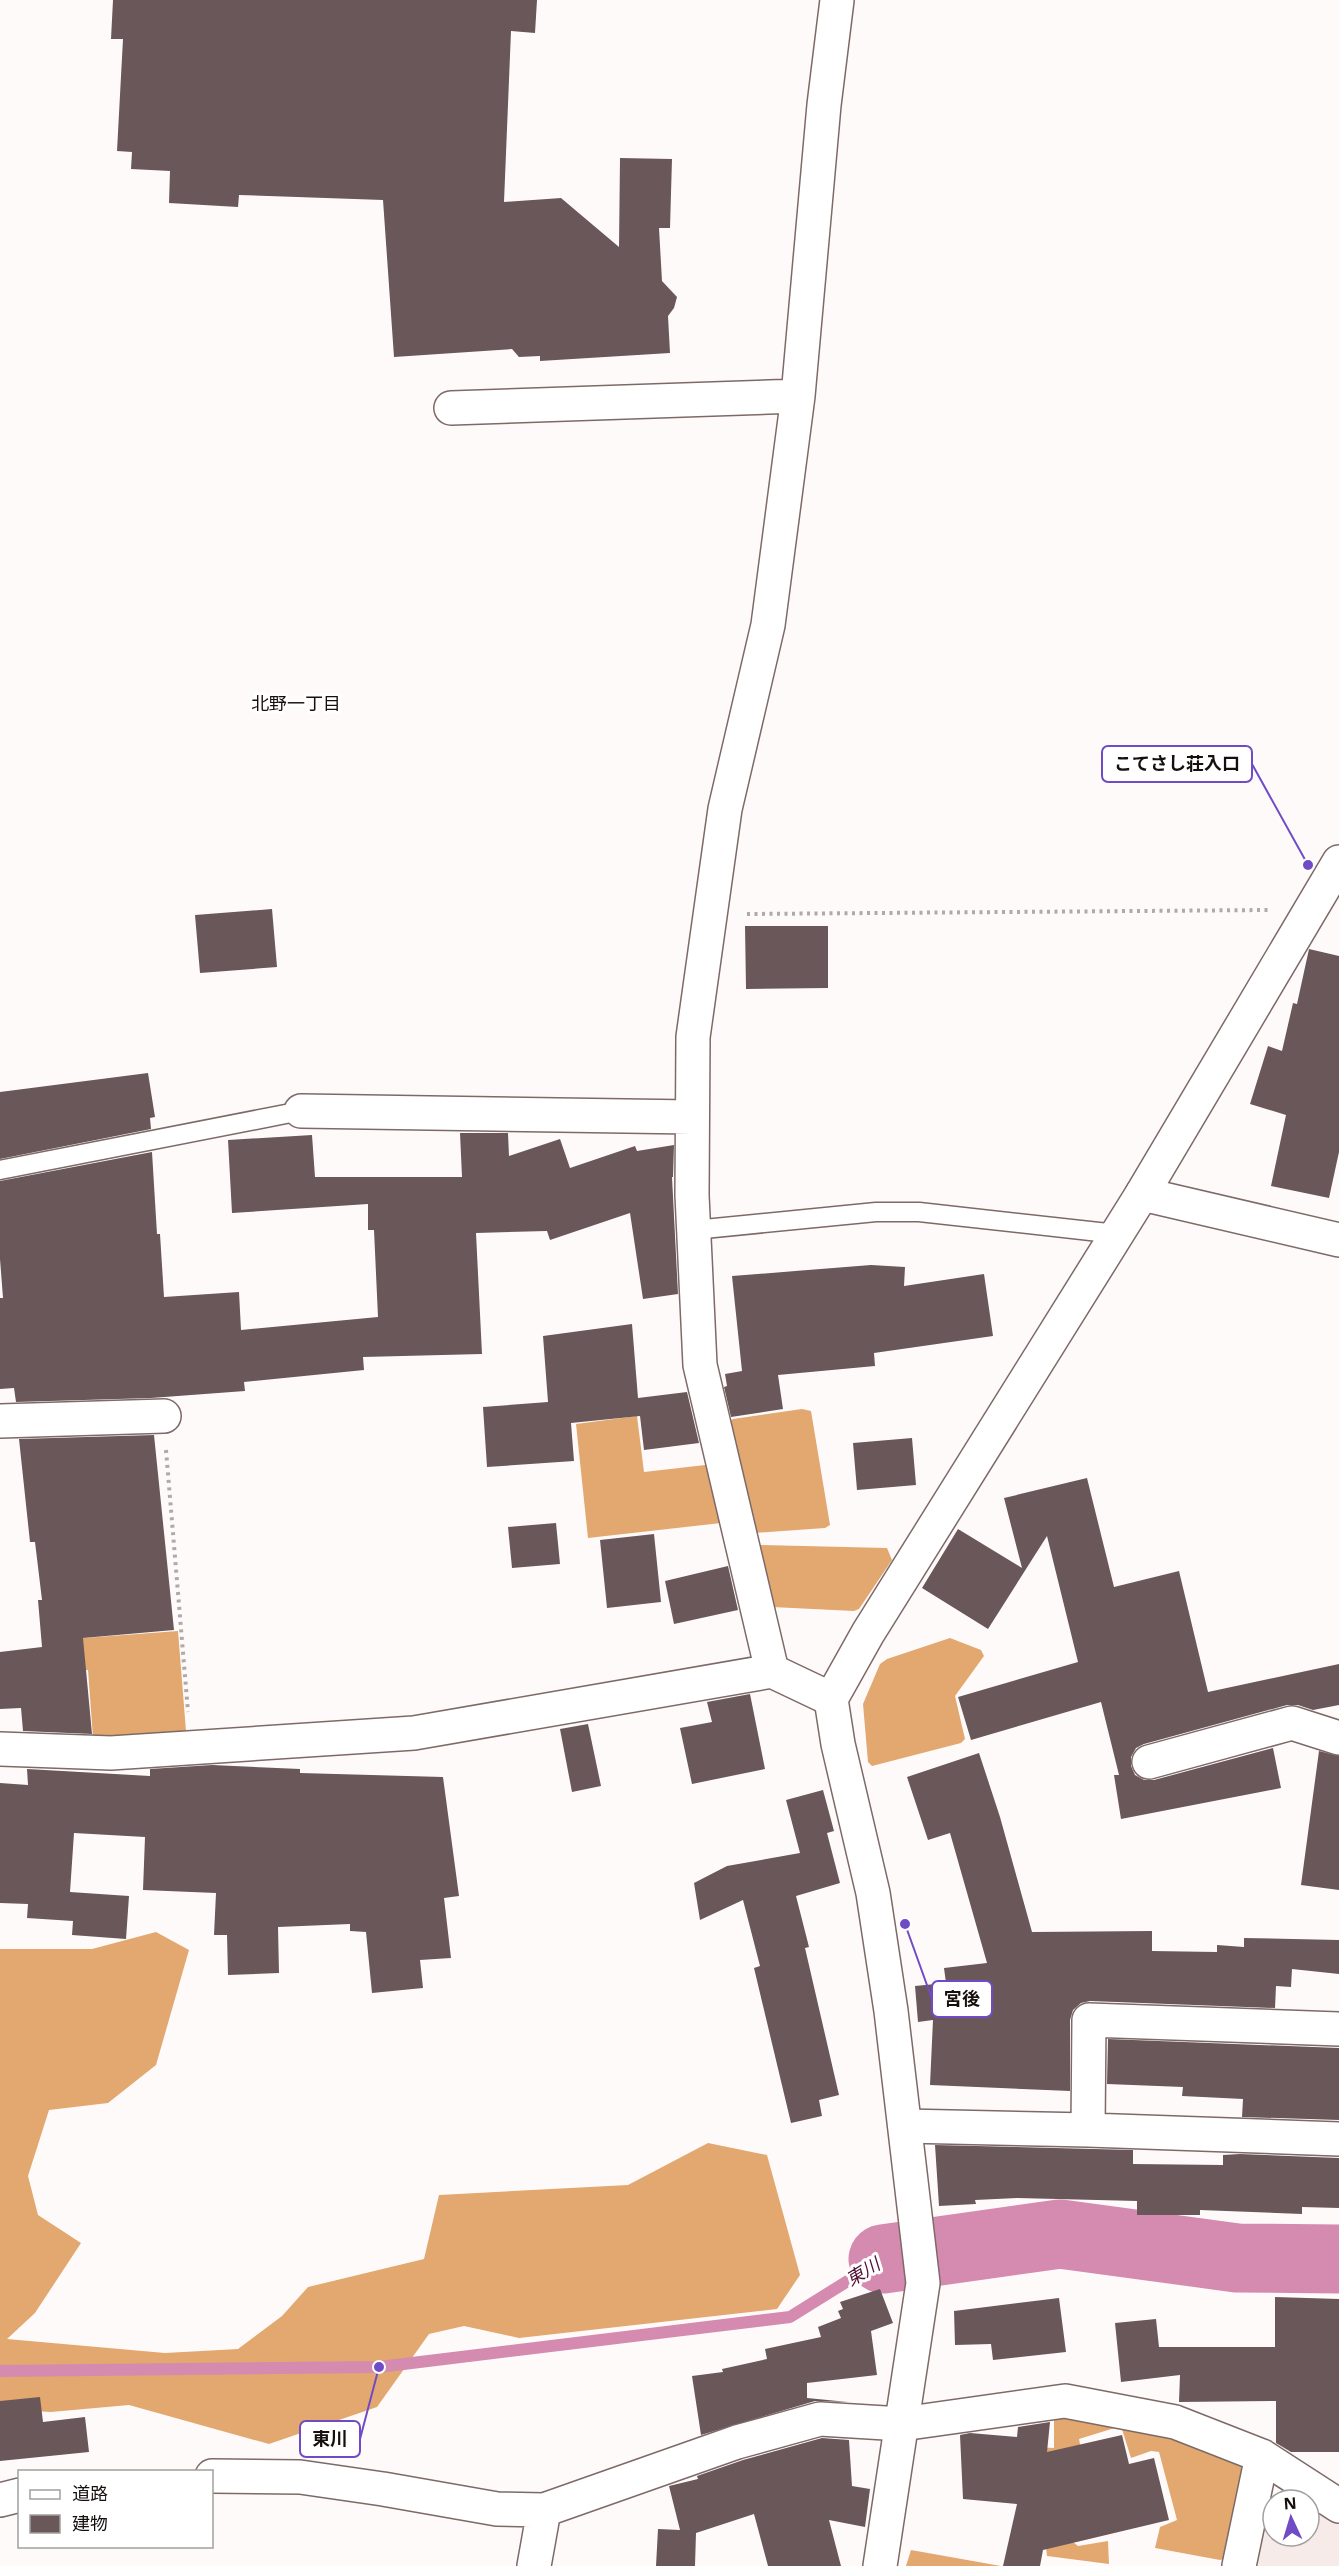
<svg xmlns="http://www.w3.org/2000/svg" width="1339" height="2566" font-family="'Open Sans','Noto Sans JP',sans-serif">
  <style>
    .built { fill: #f7ebe9 }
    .forest { fill: #e2a86f }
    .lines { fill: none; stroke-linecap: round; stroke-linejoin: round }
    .stream { stroke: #d48baf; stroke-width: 12 }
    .river { stroke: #d48baf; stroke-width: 69 }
    .building { fill: #6a575a }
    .lane-casing { stroke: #7d6a67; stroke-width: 21 }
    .street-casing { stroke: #7d6a67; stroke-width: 36 }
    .secondary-casing { stroke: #7d6a67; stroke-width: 36 }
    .path { stroke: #afa9a9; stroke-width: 4; stroke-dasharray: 3 4.5; stroke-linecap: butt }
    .lane { stroke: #fff; stroke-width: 18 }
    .street { stroke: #fff; stroke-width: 33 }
    .secondary { stroke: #fff; stroke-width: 33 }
    .labels { text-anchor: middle; stroke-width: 6; stroke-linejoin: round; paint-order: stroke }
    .neighbourhood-label { font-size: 18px; fill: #160f0e; stroke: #fff }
    .water-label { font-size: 18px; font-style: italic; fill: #4e0d33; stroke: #fff }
    .leader { fill: none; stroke: #6f4cc5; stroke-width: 2 }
    .callout-dot { fill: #6f4cc5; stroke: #fff; stroke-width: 2 }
    .callout { fill: #fff; stroke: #6f4cc5; stroke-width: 2 }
    .callout-label { font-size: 18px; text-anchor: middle; font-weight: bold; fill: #160f0e }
  </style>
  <rect width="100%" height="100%" fill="#fffafa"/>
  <path class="built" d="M1275 2494 1298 2500H1273V2536H1309V2506L1339 2525V2566H1257L1266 2520Z"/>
  <path class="forest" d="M802 1409 811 1411 830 1525 825 1528 754 1533 729 1422 733 1419Z
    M637 1416 644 1472 714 1464 721 1523 588 1538 576 1424Z
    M760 1545 887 1548 892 1560 859 1609 854 1611 772 1607 754 1551Z
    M178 1631 186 1731 93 1738 88 1670 47 1672 44 1641Z
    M950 1638 981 1650 984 1656 955 1696 965 1739 961 1743 872 1766 868 1762 863 1704 880 1664 887 1659Z
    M156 1932 189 1950 156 2065 108 2103 49 2110 28 2176 38 2215 81 2243 35 2313 7 2339 165 2353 238 2349 282 2316 308 2287 424 2259 439 2195 628 2185 708 2143 767 2155 800 2275 777 2309 519 2338 464 2326 429 2334 377 2407 269 2444 129 2405 51 2412 0 2409V1949H92Z
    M1054 2414 1170 2429 1244 2461 1247 2468 1227 2558 1220 2560 1155 2548 1160 2527 1177 2520 1159 2452 1151 2451 1131 2458 1121 2426 1079 2439 1085 2469 1073 2542 1078 2546 1108 2541 1109 2564 1047 2556 1035 2447 1054 2448Z
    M911 2550 1001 2566H906Z"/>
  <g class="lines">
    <path class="stream" d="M0 2371 379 2367 790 2317 883 2259"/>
    <path class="river" d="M883 2259 1060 2234 1237 2258 1339 2259"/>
  </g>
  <path class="building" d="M113 0H537L535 33 511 31 504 202 561 198 619 247 620 158 672 159 670 228H659L662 281 677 297 674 308 668 316 670 353 540 361V356L519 357 512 349 394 357 383 200 239 195 238 207 169 203 170 171 131 169 132 152 117 151 123 39H111Z
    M272 909 277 967 200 973 195 915Z
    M745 926H828V988L746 989Z
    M1309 949 1339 956V1152L1329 1198 1271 1186 1286 1115 1250 1104 1268 1046 1282 1051 1293 1003 1297 1004Z
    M148 1073 155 1117 150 1118 151 1129 0 1159V1092Z
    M460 1133H508L509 1156 560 1139 570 1168 635 1146 637 1151 674 1145 673 1177H672L678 1294 643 1299 630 1213 550 1240 547 1231 476 1233 482 1354 363 1357 364 1370 244 1382 245 1391 151 1398 16 1402 14 1388 0 1389V1298H3L0 1259V1181L152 1152 157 1234H160L164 1297 239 1292 241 1330 378 1317 374 1230H368V1204L232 1213 228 1140 312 1135 315 1177H462Z
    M871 1265 905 1267 904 1286 984 1274 993 1336 874 1353 875 1366 778 1375 783 1409 731 1417 724 1387 727 1386 725 1374 742 1371 732 1276Z
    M632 1324 638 1398 687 1392 699 1443 644 1450 640 1416 571 1423 574 1461 487 1467 483 1407 548 1402 543 1336Z
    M154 1435 174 1630 83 1638 92 1734 23 1731 21 1708 0 1709V1652L42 1647 38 1600H42L35 1542H30L19 1439Z
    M912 1438 916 1485 857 1490 853 1443Z
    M1087 1478 1114 1587 1179 1571 1208 1692 1339 1664V1705L1313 1710 1298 1705H1287L1144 1744 1136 1748 1131 1757V1766L1135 1775 1144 1780H1154L1273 1748 1281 1788 1121 1819 1114 1775H1119L1101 1702 971 1740 958 1697 1078 1662 1047 1536 988 1629 922 1588 958 1529 1022 1568 1004 1498Z
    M556 1523 560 1564 512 1568 508 1527Z
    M654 1534 661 1602 607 1608 600 1540Z
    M728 1566 738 1610 674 1624 665 1581Z
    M750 1694 765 1769 692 1784 680 1728 712 1722 707 1702Z
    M588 1724 601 1786 572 1792 560 1729Z
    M1319 1751 1339 1756V1890L1301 1885Z
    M979 1753 1000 1817 1032 1932 1152 1931V1951L1217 1952V1945L1244 1947V1938L1339 1940V1974L1292 1969 1291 1987 1276 1986 1275 2008 1090 2001 1081 2003 1073 2010 1070 2020V2091L930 2085 933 2020 918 2022 915 1986 946 1983 944 1968 987 1963 950 1833 928 1840 907 1777Z
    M212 1765 300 1769V1773L443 1777 459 1896 444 1898 451 1958 420 1960 423 1988 372 1993 366 1932 350 1931V1924L278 1927 279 1973 228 1975 227 1935H214L216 1893 143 1890 145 1837 74 1833 70 1892 129 1896 126 1939 72 1935 73 1921 27 1918 28 1904 0 1903V1783L28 1785 27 1769 150 1776V1769Z
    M823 1790 834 1831 827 1833 840 1883 796 1896 809 1947 805 1948 839 2095 819 2100 822 2116 791 2123 754 1968 760 1966 743 1900 700 1920 694 1883 727 1866 800 1853 786 1800Z
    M1108 2039 1339 2048V2120L1242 2117 1243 2099 1182 2096 1183 2087 1107 2084Z
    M935 2145 1133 2150V2164L1223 2165V2155L1240 2154 1339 2158V2208L1302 2207V2214L1200 2210V2215H1137V2201L1017 2198 975 2200 976 2204 939 2206Z
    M880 2289 893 2323 871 2331 877 2375 807 2383V2398L848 2402 815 2401 701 2435 692 2376 723 2372 722 2369 767 2359 765 2349 821 2337 818 2327 841 2318 838 2311 843 2309 840 2302Z
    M1275 2297 1339 2299V2452H1291L1276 2443V2401L1179 2402 1180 2375 1121 2382 1115 2323 1156 2319 1159 2347H1275Z
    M1059 2298 1066 2352 993 2360 991 2344 955 2345 954 2311Z
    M40 2397 43 2422 85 2417 89 2452 0 2461V2401Z
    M1050 2422 1047 2452 1122 2435 1129 2464 1154 2458 1169 2520 1043 2550 1040 2566H1003L1017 2504 963 2499 960 2435 970 2433 1017 2437 1018 2427Z
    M822 2438 849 2440 852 2486 870 2489 865 2527 829 2520 841 2566H768L754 2514 696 2533 695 2566H656L658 2529 680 2530 669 2486 698 2479 697 2476 743 2460Z"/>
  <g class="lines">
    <g class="lane-casing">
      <path id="lane" d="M0 1170 301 1111
        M694 1230 876 1212H919L1117 1234"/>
    </g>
    <g class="street-casing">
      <path id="street" d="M451 408 798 396
        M301 1111 692 1117
        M1142 1194 1339 1240
        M0 1421 164 1416
        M772 1671 700 1365 692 1195 693 1037 725 809 768 625 798 396 824 105 837 0
        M0 1749 111 1753 414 1733 772 1671 831 1699
        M1149 1762 1292 1723 1339 1738
        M905 2126 1088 2130 1339 2139
        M1088 2130 1089 2020 1339 2029
        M212 2476 300 2477 383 2489 497 2509 544 2510 737 2442 820 2419 902 2424 1065 2401 1175 2422 1262 2456 1339 2506
        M0 2500 20 2495
        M534 2566 544 2510
        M1239 2566 1262 2456"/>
    </g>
    <g class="secondary-casing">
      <path id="secondary" d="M880 2566 923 2283 891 2011 873 1893 838 1744 831 1699 868 1633 1142 1194 1339 862"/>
    </g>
    <path class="path" d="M747 914 1268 910
      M166 1450 188 1712"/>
    <use href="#lane" class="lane"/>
    <use href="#street" class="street"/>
    <use href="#secondary" class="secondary"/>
  </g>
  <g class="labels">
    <g class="neighbourhood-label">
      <text x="296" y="710">北野一丁目</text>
    </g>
    <g class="water-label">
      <text transform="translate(863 2272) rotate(-31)" y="6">東川</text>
    </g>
  </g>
  <path class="leader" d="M1308 865L1252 764M905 1924L932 1999M379 2367L360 2439"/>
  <g class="callout-dot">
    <circle cx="1308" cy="865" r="6"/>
    <circle cx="905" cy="1924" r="6"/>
    <circle cx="379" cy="2367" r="6"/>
  </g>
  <g class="callout">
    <rect x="1102" y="746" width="150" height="36" rx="6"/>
    <rect x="932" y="1981" width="60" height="36" rx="6"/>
    <rect x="300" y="2421" width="60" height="36" rx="6"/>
  </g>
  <g class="callout-label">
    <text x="1177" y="770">こてさし荘入口</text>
    <text x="962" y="2005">宮後</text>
    <text x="330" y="2445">東川</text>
  </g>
  <rect x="18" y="2470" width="195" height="78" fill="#ffffff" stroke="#a29f9f" stroke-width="1.5"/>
  <rect x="30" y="2490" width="30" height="9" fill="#ffffff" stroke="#a29f9f" stroke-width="1.5"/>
  <text x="72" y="2500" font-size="18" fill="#160f0e">道路</text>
  <rect x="30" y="2515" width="30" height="18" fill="#6a575a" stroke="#a29f9f" stroke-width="1.5"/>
  <text x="72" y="2530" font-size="18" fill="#160f0e">建物</text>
  <g transform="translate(1291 2518) rotate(356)"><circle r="28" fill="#ffffff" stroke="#a29f9f" stroke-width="1.5"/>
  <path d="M0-4.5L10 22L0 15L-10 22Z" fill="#6f4cc5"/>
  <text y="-9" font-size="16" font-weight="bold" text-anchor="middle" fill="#160f0e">N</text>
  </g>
</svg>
